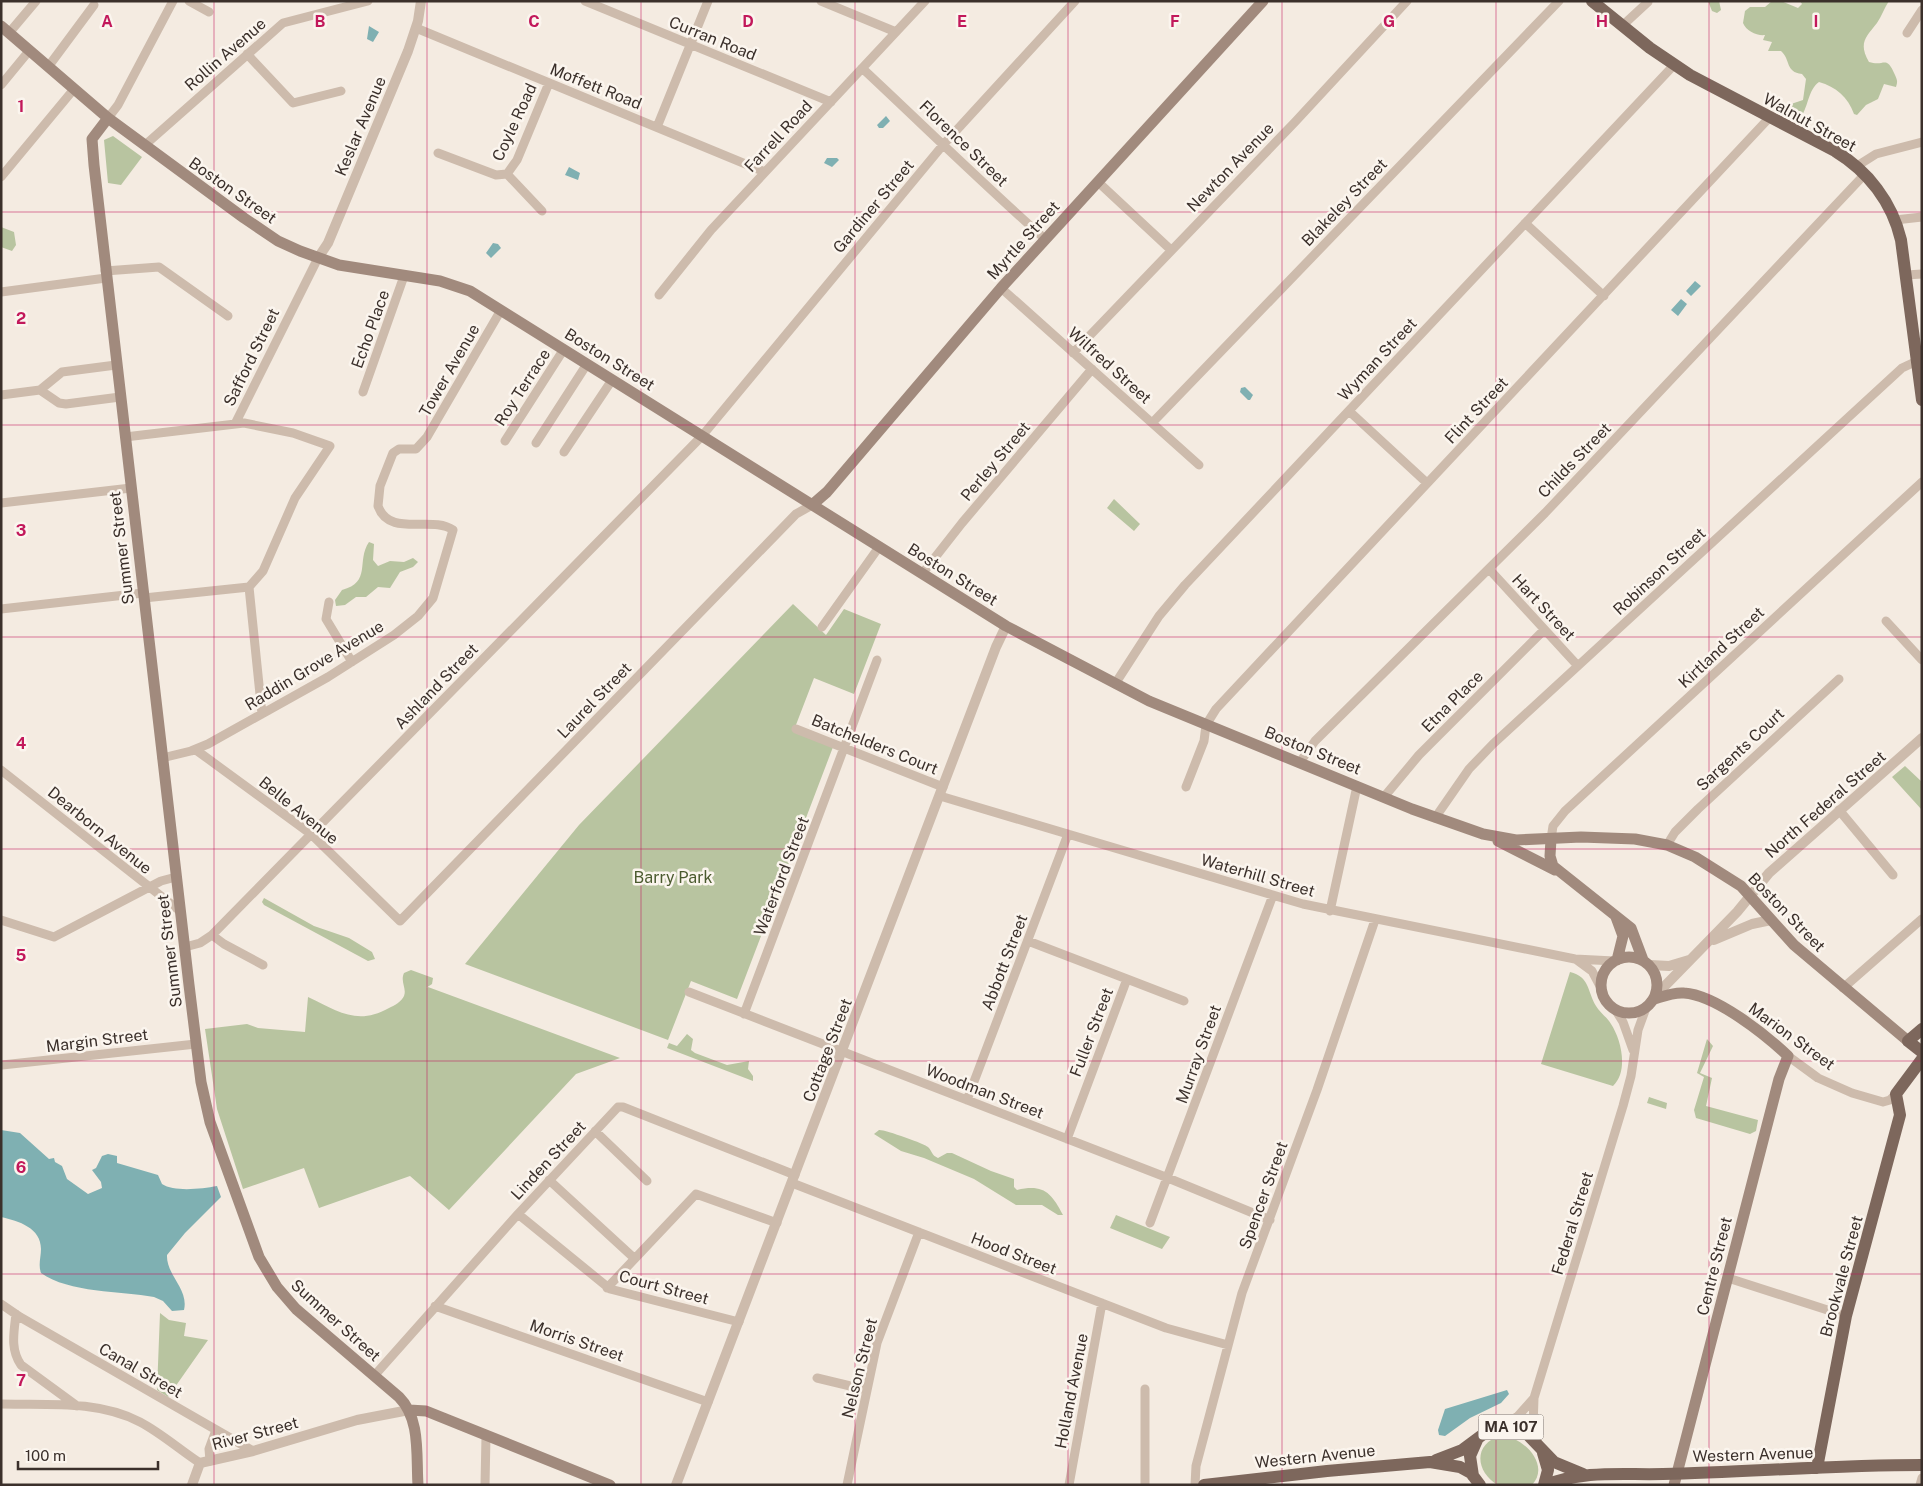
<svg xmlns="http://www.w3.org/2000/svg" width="1923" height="1486" font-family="'Public Sans',sans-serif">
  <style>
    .green { fill: #b8c4a0 }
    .water { fill: #7fb0b2 }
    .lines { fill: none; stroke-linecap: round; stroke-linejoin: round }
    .minor { stroke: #cdbbac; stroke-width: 9 }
    .tertiary { stroke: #cdbbac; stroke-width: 10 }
    .secondary { stroke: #a18a7d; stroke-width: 11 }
    .primary { stroke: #7d675c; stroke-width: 12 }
    .grid { fill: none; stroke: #c2185b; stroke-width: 1; stroke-opacity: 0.55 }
    .labels { text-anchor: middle; stroke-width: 5; stroke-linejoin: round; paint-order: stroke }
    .shield { fill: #fbf5ee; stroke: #756b66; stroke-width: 1 }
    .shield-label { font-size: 15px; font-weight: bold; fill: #3b302b }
    .street-label { font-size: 16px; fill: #3b302b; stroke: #fbf5ee }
    .park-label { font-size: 16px; fill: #4a5a2e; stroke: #fbf5ee }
    .grid-label { font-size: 16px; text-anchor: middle; font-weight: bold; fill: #c2185b; stroke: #fbf5ee; stroke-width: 5; stroke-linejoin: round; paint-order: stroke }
  </style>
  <rect width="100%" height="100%" fill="#f4ebe1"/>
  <path class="green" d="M1708 1H1719L1721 10 1717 13 1712 11Z
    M1772 1H1781L1798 8 1802 4 1800 1H1889C1884 8 1882 16 1877 23 1866 37 1858 43 1869 62 1885 67 1886 54 1895 75 1897 80 1898 81 1896 87L1884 84 1878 99 1866 105 1857 115 1854 114C1848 97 1836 87 1819 82 1808 90 1809 105 1801 117L1788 112 1782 107 1803 100 1806 79 1802 74C1785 72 1791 60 1781 51H1768L1772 42 1763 40 1765 35C1757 36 1746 31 1743 23L1745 11 1750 7H1765Z
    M113 136 142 157 121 185 108 183 104 140Z
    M1 227 14 232 16 245 12 251 1 247Z
    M1114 499 1140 524 1134 531 1107 508Z
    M369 542 374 544 373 560 378 566 390 561 404 562 413 558 418 562 413 567 400 572 390 588 378 587 366 597H356L345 605 336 606 335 600 342 590C372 582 356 561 369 542Z
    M793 604 826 635 844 609 881 624 854 694 814 678 794 730 833 747 737 999 691 981 668 1040 465 964 579 825Z
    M1905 766 1922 782V810L1892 777Z
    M264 898 314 926 349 938 372 952 375 959 368 961 264 905 262 902Z
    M411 970 433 978 432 984 426 988 428 987 620 1058 576 1074 449 1210 410 1176 319 1208 304 1168 243 1189 217 1109 205 1029 247 1024 258 1028 305 1032 308 997C338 1011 357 1026 389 1008 394 1006 402 1001 404 996 407 988 400 982 404 973Z
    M1570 972C1590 977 1587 991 1596 1006 1600 1013 1607 1017 1611 1024 1621 1039 1629 1071 1613 1086L1541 1064Z
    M687 1034 693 1039 691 1050 695 1053 727 1065 749 1061 748 1069 753 1076V1081L667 1048 669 1043 677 1046Z
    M1707 1039 1713 1046 1700 1073 1712 1078 1706 1106 1758 1120 1756 1131 1750 1134 1696 1118 1694 1110 1704 1077 1697 1073Z
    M1649 1097 1667 1103 1666 1109 1647 1103Z
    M879 1130C883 1129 926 1144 928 1147 933 1152 931 1155 938 1158L947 1153H952L991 1171 1014 1179V1187L1017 1190C1043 1184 1051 1192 1063 1215H1058L1042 1205H1016L974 1179 924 1158 901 1151 874 1134Z
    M1116 1215 1170 1237 1162 1249 1110 1228Z
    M160 1313 169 1320 186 1323 184 1336 208 1340 168 1397 157 1390Z
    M1501 1436C1523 1436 1551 1465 1532 1485H1498C1475 1472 1473 1443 1501 1436Z
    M221 1437 230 1447 219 1450 214 1446 217 1439Z"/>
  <path class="water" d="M369 26 379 32 373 42 367 39Z
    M886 116 890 121 883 128H879L877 125Z
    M827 158H837L839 160 832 167 824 163Z
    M569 167 580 173 578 180 565 175Z
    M493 243 498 244 501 248 491 258 486 253Z
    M1695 281 1701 286 1691 296 1686 291Z
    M1681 299 1687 304 1678 316 1671 310Z
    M1245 387 1253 395 1250 400H1248L1240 392 1241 388Z
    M1 1130 20 1133 49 1159 54 1158 55 1162 62 1166 67 1179 88 1194 102 1188 101 1182 92 1170 96 1168 102 1156 108 1154 117 1156V1163L158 1175 162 1184C174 1192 201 1189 217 1186L221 1197 185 1233 167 1255C166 1275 189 1289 184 1310L172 1311 163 1301 154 1297C121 1291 69 1293 41 1273 38 1265 41 1257 41 1249 41 1228 19 1221 1 1217Z
    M1507 1390 1509 1394 1501 1403 1470 1418 1445 1436 1439 1435 1438 1430 1445 1409Z"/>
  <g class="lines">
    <path class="minor" d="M189 1 209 12
      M585 1 831 102
      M821 1 896 32
      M1622 26 1648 2
      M416 28 765 172
      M9 33 36 1
      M1907 33 1922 10
      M247 54 293 103 341 91
      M48 67 94 5
      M862 68C923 125 982 183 1045 239
      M1 85 29 51
      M108 118 118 105 173 1
      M657 127 708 1
      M145 145 283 23 368 1
      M438 153 496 175 507 174
      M1857 166 1876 154 1922 142
      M507 174 517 160 549 83
      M507 174 542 211
      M1 177 74 89
      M1098 182 1171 250
      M1895 220 1922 217
      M1525 223 1604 296
      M105 271 159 267 228 316
      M1906 275 1922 274
      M1001 288 1199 465
      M1 292 106 278
      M659 295 711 230 925 1
      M1073 353 1295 122 1407 1
      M40 390 59 403 66 404 120 397
      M363 392 404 276
      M1 395 40 390 62 372 116 365
      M1349 411 1427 483
      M1152 423 1559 1
      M235 424 318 258
      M125 437 244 423 293 433 330 446 295 498 263 571 249 587
      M505 441 564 349
      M536 443 587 364
      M564 452 612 380
      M1 503 131 488
      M1489 569 1578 666
      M922 574 962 523 1092 369
      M249 587 262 714
      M144 598 249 587
      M329 602 326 619 352 662
      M1 609 143 593
      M1886 621 1922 660
      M822 627 879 547
      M1115 684 1159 616 1185 585 1674 65
      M796 729 943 787
      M196 750 311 834 400 921 796 514 812 505
      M162 758 191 751 208 744 328 677 394 635 418 616 433 598 453 530C432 515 389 538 378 506L380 486 393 453 399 449H416L427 437 501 310
      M1300 762 1315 741 1545 513 1865 174
      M1 770 180 911
      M1186 787 1204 741 1206 725 1216 709 1770 117
      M940 796 1303 904 1575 959 1614 961
      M1384 797 1419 755 1544 630
      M1839 810 1893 875
      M1435 818 1469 769 1493 744 1902 368 1917 361
      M1551 839 1553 826 1565 811 1922 482
      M1667 845 1675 832 1698 809 1839 679
      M1330 911 1357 786
      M1 920 54 937 161 881 176 877
      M212 935 224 944 263 965
      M1028 941 1127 979 1067 1139
      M185 947 200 943 212 935 702 436 943 145 1075 1
      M1577 960 1592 971 1601 988
      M1127 979 1184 1001
      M1843 988 1922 919
      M689 992 1168 1178 1270 1220
      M1615 1009 1623 1022 1633 1050
      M744 1014 877 660
      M1788 1056 1818 1078 1852 1093 1883 1102 1890 1100 1896 1094
      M2 1065 196 1044
      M967 1100 1068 834
      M595 1131 647 1181
      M549 1180 634 1258
      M792 1183 1166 1328 1228 1345
      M518 1214 610 1289 739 1322
      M1150 1223 1273 895
      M1728 1278 1846 1316
      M607 1288 696 1194 777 1223
      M1 1304 20 1317 253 1451
      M435 1306 708 1402
      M16 1314C14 1332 10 1349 21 1365L77 1406
      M374 1376 518 1214 618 1107H623L795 1175
      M817 1378 867 1390
      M1 1404C47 1405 98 1400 140 1422 161 1433 180 1450 200 1463
      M1503 1426 1518 1416 1534 1398
      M1538 1444 1533 1427 1534 1398 1623 1106 1631 1076 1638 1030 1646 1008
      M210 1461 209 1449 216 1430
      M485 1485 486 1436
      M847 1485 877 1343 919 1232
      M1069 1485 1102 1303
      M1145 1485V1389
      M1195 1485 1196 1466 1242 1293 1317 1090 1375 920
      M1920 1485 1922 1478"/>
    <path class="tertiary" d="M318 258 328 243 408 51 418 21 421 1
      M1714 940 1752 924 1771 920
      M1650 965 1669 966 1689 960
      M1656 995 1737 912 1769 873 1922 738
      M192 1485 200 1463 253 1451 357 1420 409 1410
      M676 1485 996 647 1006 626"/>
    <path class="secondary" d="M1 26 108 118 244 218 278 241 300 251 339 265 440 281 470 291 1006 626 1149 701 1412 809 1483 834 1516 840 1581 837 1635 839 1667 845 1695 857 1741 886 1794 945 1908 1041
      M108 118 92 139 94 165 189 985 201 1082 210 1122 259 1257 277 1287 296 1309 399 1397C421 1419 416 1456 418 1485
      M812 505 827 492 1001 288 1263 1
      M1551 839 1550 856 1553 866 1631 928 1643 960
      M1498 841 1555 870
      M1616 917 1623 936 1617 960
      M1601 985a28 28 0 1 1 56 0a28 28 0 1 1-56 0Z
      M1654 999C1664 996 1674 992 1684 993 1716 995 1766 1035 1788 1056L1779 1079 1674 1485
      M409 1410 426 1411 610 1485"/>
    <path class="primary" d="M1592 1 1650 48 1690 75 1835 151C1868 171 1892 202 1901 240L1922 400
      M1922 1029 1908 1041 1922 1052
      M1543 1453 1548 1470 1544 1485
      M1436 1460 1462 1450 1489 1430 1508 1426 1528 1435 1554 1462 1583 1474
      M1817 1468 1846 1316 1900 1115 1896 1094 1922 1059
      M1473 1476 1470 1456 1477 1440
      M1204 1485 1327 1471 1430 1462 1460 1467 1471 1473 1480 1485
      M1546 1485C1585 1470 1621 1475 1663 1474 1749 1472 1835 1465 1922 1465"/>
  </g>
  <path class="grid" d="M214 1V1485M427 1V1485M641 1V1485M855 1V1485M1068 1V1485M1282 1V1485M1496 1V1485M1709 1V1485M1 212H1922M1 425H1922M1 637H1922M1 849H1922M1 1061H1922M1 1274H1922"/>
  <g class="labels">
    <rect class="shield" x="1478.5" y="1414.5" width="65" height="25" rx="4"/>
    <g class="shield-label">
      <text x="1511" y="1432">MA 107</text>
    </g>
    <g class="street-label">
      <text transform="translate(713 38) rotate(22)" y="6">Curran Road</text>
      <text transform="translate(225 54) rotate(-41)" y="6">Rollin Avenue</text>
      <text transform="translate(596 86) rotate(22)" y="6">Moffett Road</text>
      <text transform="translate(514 122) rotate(-65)" y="6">Coyle Road</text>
      <text transform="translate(1810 122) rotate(29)" y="6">Walnut Street</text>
      <text transform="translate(360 126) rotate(-67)" y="6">Keslar Avenue</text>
      <text transform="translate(778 136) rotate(-47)" y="6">Farrell Road</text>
      <text transform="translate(964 143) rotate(44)" y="6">Florence Street</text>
      <text transform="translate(1230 167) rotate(-46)" y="6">Newton Avenue</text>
      <text transform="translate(233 190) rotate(35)" y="6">Boston Street</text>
      <text transform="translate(1344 202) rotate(-46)" y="6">Blakeley Street</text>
      <text transform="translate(873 206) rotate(-50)" y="6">Gardiner Street</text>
      <text transform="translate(1023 240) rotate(-48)" y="6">Myrtle Street</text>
      <text transform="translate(370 329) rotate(-70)" y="6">Echo Place</text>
      <text transform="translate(251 357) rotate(-64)" y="6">Safford Street</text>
      <text transform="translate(610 359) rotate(32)" y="6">Boston Street</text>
      <text transform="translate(1377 359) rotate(-47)" y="6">Wyman Street</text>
      <text transform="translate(1110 365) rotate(42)" y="6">Wilfred Street</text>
      <text transform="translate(449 370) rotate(-60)" y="6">Tower Avenue</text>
      <text transform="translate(522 387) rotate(-57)" y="6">Roy Terrace</text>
      <text transform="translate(1476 410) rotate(-47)" y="6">Flint Street</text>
      <text transform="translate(1574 460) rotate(-46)" y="6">Childs Street</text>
      <text transform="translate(995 461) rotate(-50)" y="6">Perley Street</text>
      <text transform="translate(121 548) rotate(-97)" y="6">Summer Street</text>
      <text transform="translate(1659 571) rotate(-43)" y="6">Robinson Street</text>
      <text transform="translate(953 574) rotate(32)" y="6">Boston Street</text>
      <text transform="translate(1544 607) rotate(47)" y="6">Hart Street</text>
      <text transform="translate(1721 647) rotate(-43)" y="6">Kirtland Street</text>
      <text transform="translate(314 665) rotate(-31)" y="6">Raddin Grove Avenue</text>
      <text transform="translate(436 686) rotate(-46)" y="6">Ashland Street</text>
      <text transform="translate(594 700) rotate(-46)" y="6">Laurel Street</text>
      <text transform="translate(1452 701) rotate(-45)" y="6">Etna Place</text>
      <text transform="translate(875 744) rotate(22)" y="6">Batchelders Court</text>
      <text transform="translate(1740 749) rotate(-43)" y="6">Sargents Court</text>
      <text transform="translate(1313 750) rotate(22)" y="6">Boston Street</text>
      <text transform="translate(1825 804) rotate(-41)" y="6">North Federal Street</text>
      <text transform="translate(299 810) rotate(39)" y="6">Belle Avenue</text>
      <text transform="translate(100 830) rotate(39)" y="6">Dearborn Avenue</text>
      <text transform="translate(1258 875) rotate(16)" y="6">Waterhill Street</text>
      <text transform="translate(781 876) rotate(-69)" y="6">Waterford Street</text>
      <text transform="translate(1787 912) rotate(46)" y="6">Boston Street</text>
      <text transform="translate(169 951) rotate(-97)" y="6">Summer Street</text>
      <text transform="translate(1004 962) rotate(-69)" y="6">Abbott Street</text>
      <text transform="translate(1091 1032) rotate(-69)" y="6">Fuller Street</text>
      <text transform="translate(1792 1036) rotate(36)" y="6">Marion Street</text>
      <text transform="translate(97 1040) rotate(-7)" y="6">Margin Street</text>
      <text transform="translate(827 1050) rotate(-69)" y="6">Cottage Street</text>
      <text transform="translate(1198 1054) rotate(-70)" y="6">Murray Street</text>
      <text transform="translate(985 1091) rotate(21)" y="6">Woodman Street</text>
      <text transform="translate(548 1160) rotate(-47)" y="6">Linden Street</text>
      <text transform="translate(1263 1195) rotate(-70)" y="6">Spencer Street</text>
      <text transform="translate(1572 1223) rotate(-73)" y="6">Federal Street</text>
      <text transform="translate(1014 1253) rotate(21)" y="6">Hood Street</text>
      <text transform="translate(1714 1266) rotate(-76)" y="6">Centre Street</text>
      <text transform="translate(1841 1276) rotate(-75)" y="6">Brookvale Street</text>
      <text transform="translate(664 1287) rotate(15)" y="6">Court Street</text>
      <text transform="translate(336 1320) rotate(42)" y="6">Summer Street</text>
      <text transform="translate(577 1340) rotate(19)" y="6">Morris Street</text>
      <text transform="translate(859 1368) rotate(-76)" y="6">Nelson Street</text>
      <text transform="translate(141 1370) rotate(30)" y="6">Canal Street</text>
      <text transform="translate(1071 1391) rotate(-79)" y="6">Holland Avenue</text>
      <text transform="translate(255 1433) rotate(-15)" y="6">River Street</text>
      <text transform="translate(1753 1454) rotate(-2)" y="6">Western Avenue</text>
      <text transform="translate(1315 1456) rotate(-6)" y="6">Western Avenue</text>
    </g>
    <g class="park-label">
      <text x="673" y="883">Barry Park</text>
    </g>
  </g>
  <g class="grid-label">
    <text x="107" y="27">A</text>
    <text x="320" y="27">B</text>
    <text x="534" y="27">C</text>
    <text x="748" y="27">D</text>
    <text x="962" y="27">E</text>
    <text x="1175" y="27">F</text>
    <text x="1389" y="27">G</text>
    <text x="1602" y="27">H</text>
    <text x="1816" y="27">I</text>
    <text x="21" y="112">1</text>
    <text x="21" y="324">2</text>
    <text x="21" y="536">3</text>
    <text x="21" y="749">4</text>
    <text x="21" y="961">5</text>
    <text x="21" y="1173">6</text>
    <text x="21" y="1386">7</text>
  </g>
  <rect width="1923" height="1486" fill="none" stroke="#3b302b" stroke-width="5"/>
  <path d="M18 1461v8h140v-8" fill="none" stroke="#3b302b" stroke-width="2.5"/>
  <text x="25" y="1461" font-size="15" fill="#3b302b" stroke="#fbf5ee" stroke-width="4" paint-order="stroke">100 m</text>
</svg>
